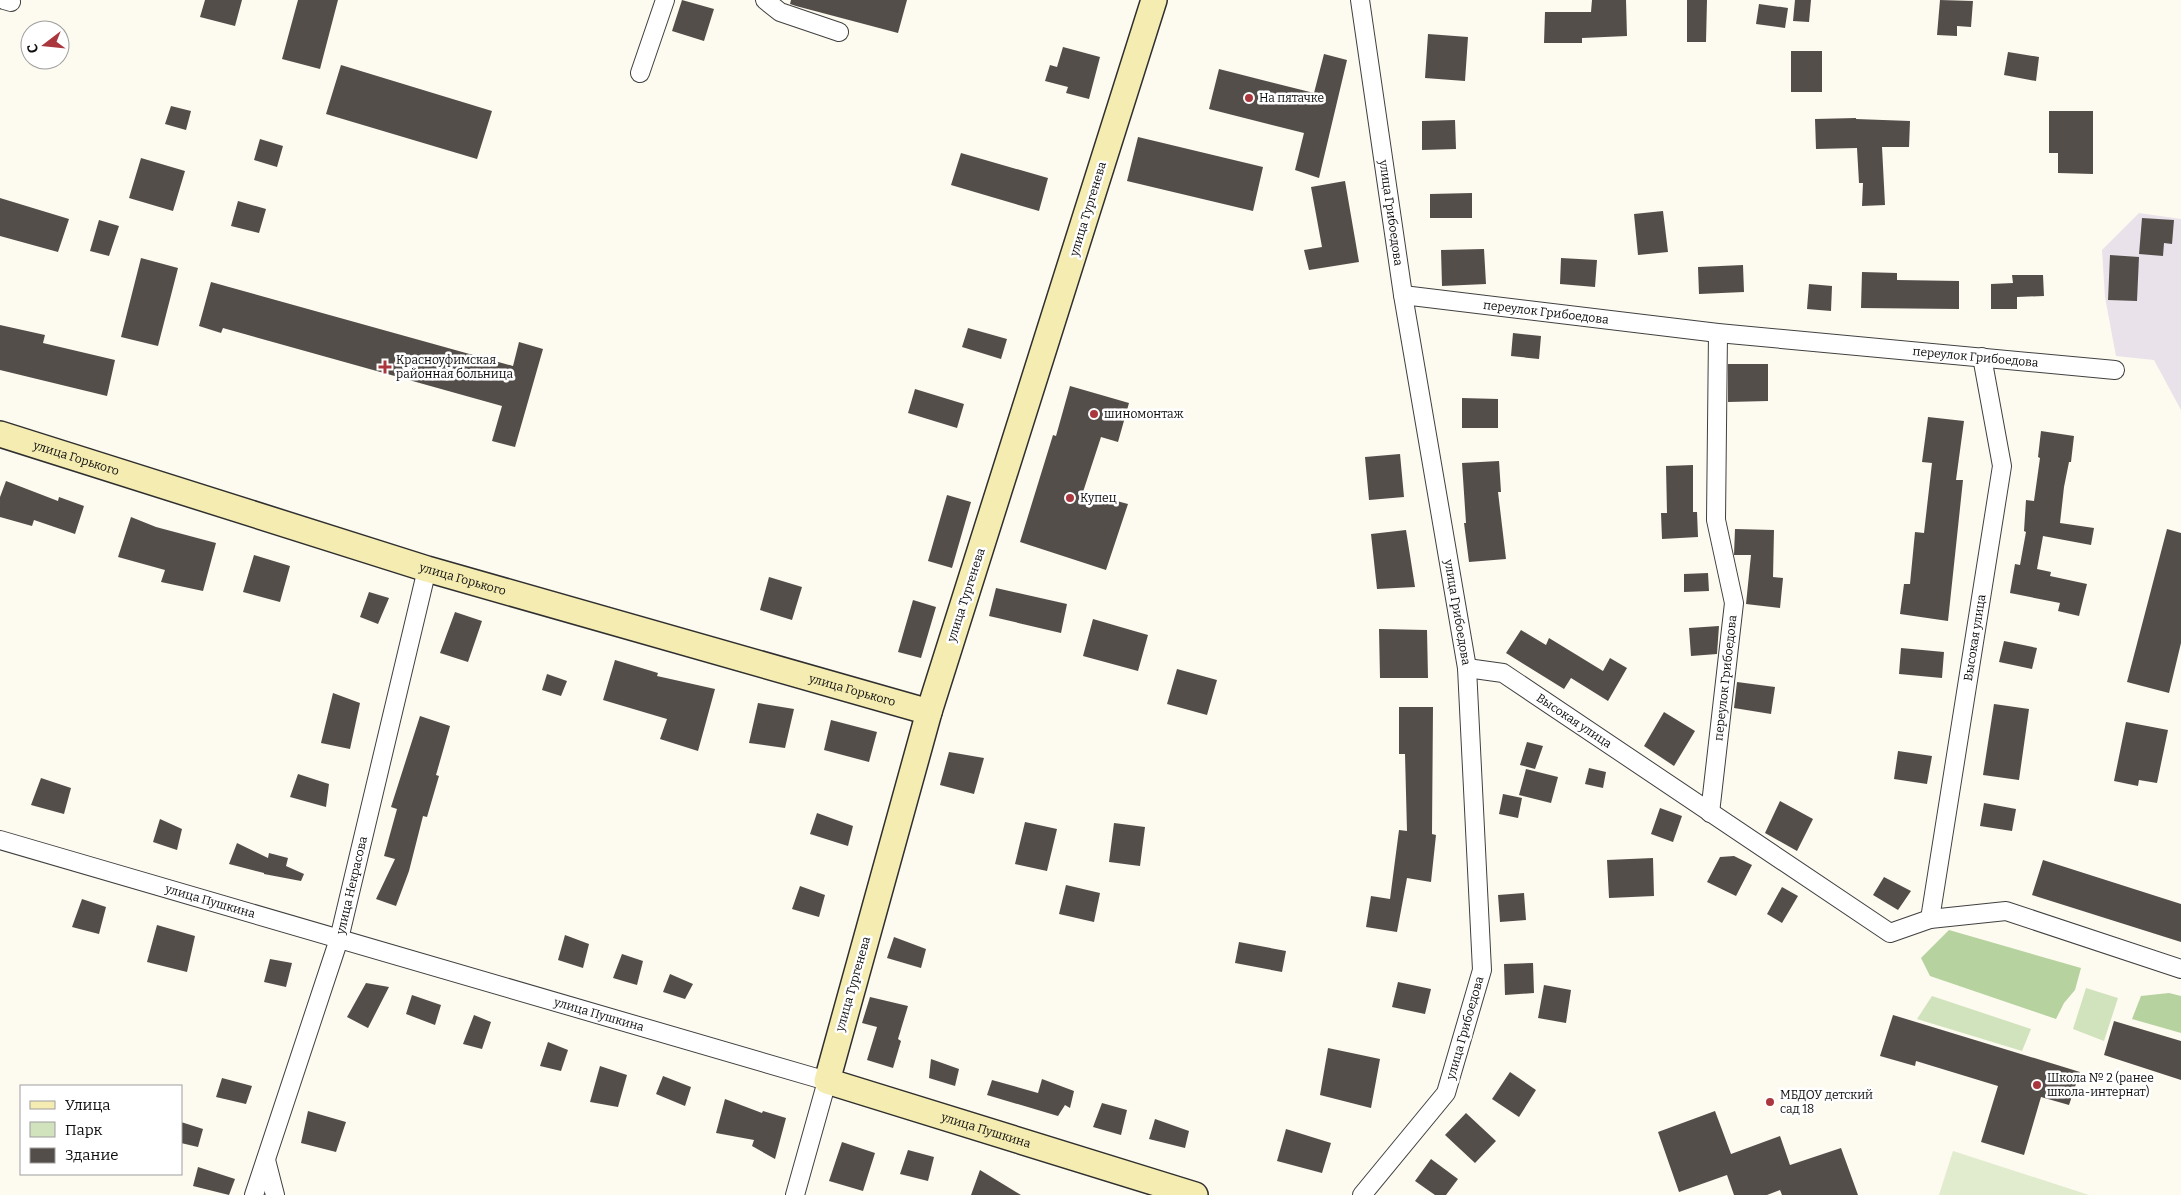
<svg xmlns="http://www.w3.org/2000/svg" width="2181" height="1195" font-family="Bitter,serif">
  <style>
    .industrial { fill: #e9e2ea }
    .green { fill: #d1e3bc }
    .forest { fill: #b6d29e }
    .pitch { fill: #e1ebcd }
    .building { fill: #544e4b }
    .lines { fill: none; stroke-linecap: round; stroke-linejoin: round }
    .street-casing { stroke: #404040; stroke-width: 20 }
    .secondary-casing { stroke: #2f2f2f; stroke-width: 28 }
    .street { stroke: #fff; stroke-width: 18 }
    .secondary { stroke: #f5ecb2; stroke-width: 25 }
    .poi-dot { fill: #ab373e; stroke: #fff; stroke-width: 2 }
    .labels { text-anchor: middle; stroke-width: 5; stroke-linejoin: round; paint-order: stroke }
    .poi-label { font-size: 12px; fill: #0d0d0d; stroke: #fff; text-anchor: start }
    .street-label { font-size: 12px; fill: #0d0d0d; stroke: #fff }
  </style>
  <rect width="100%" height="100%" fill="#fdfaef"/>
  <path class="industrial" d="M2139 213 2181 219V410L2154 360 2116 356 2105 297 2102 250Z"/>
  <path class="green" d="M2086 988 2118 998 2104 1041 2073 1029Z
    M1932 996 2031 1029 2022 1051 1917 1019Z"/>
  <path class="forest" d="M1949 930 2081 968 2075 990 2064 1003 2056 1019 1930 976 1921 958Z
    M2169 993 2181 996V1033L2132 1019 2141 996Z"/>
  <path class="pitch" d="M1953 1151 2089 1195H1939Z"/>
  <path class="building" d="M205 0H242L235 26 200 17Z
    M298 0H338L320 69 282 59Z
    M682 0 714 9 704 41 672 31Z
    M791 0H907L898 33 796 6 790 4Z
    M1592 0H1626L1627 36 1582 38V43H1544L1545 12H1591Z
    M1687 0H1707L1706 42H1687Z
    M1795 0H1811L1809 22 1793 21Z
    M1940 0 1973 1 1971 27 1957 26V36L1937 35Z
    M1759 4 1788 8 1785 28 1756 24Z
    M1428 34 1468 37 1465 81 1425 78Z
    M1063 47 1100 57 1089 99 1066 93 1068 87 1045 81 1050 65 1057 67Z
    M1791 51H1822V92H1791Z
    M2008 52 2039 57 2036 81 2004 75Z
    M1324 54 1347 60 1319 178 1295 170 1304 133 1209 109 1219 69 1314 93Z
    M341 65 492 111 477 159 326 114Z
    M171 106 191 111 186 130 165 124Z
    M2049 111H2093V174L2058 173V153H2049Z
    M1856 118V119L1910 121 1909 147H1882L1885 205 1862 206 1863 183H1859L1857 148 1816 149 1815 119Z
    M1455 120 1456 149 1422 150V121Z
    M1138 137 1263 167 1253 211 1127 181Z
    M260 139 283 146 277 167 254 160Z
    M961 153 1048 178 1039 211 951 185Z
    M141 158 185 171 173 211 129 198Z
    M1345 181 1359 262 1309 270 1304 250 1322 247 1311 187Z
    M1472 193V218H1430V194Z
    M0 198 69 219 58 252 0 236Z
    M238 201 266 209 259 233 231 226Z
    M1663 211 1668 252 1638 255 1634 214Z
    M2142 218 2174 220 2172 244 2164 243 2163 256 2139 254Z
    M99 220 119 226 109 256 90 251Z
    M1484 249 1486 284 1442 286 1441 250Z
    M2110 255 2139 257 2137 301 2108 300Z
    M141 258 178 268 158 346 121 337Z
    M1561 258 1597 260 1595 287 1560 284Z
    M1743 265 1744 292 1699 294 1698 267Z
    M1862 272 1897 273V280L1959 281V309L1861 308Z
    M2012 275H2043L2044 296 2017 297V309H1991V284L2013 283Z
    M211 282 513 366 519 342 543 349 515 447 492 441 502 406 223 328 221 333 199 326Z
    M1809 284 1832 286 1831 311 1807 309Z
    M0 325 45 335 43 343 115 360 107 396 0 370Z
    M968 328 1007 339 1001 359 962 347Z
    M1513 333 1541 336 1539 359 1511 356Z
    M1728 364H1768V401L1728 402Z
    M1070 386 1129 403 1118 442 1101 437 1083 492 1128 504 1106 570 1020 542 1053 435 1056 436Z
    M915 389 964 404 957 428 908 413Z
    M1462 398 1498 399V428H1462Z
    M1928 417 1964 421 1956 480H1963L1948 621 1900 614 1904 584H1910L1915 532 1924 533 1932 463 1922 462Z
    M2041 431 2074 436 2071 462H2069L2064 487 2060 523 2094 528 2091 545 2043 536 2037 569 2051 572 2050 576 2087 584 2079 616 2058 611 2060 603 2010 593 2015 564 2020 565 2026 532 2024 531 2026 500 2034 501 2040 458 2038 457Z
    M1400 454 1404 497 1369 500 1365 457Z
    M1499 461 1501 492H1498L1506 559 1469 562 1464 523H1466L1462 463Z
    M1693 465V512H1697L1698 537 1662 539 1661 513H1667L1666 466Z
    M6 481 58 501 59 497 84 506 75 534 34 520 32 526 0 517V497Z
    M947 495 971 502 952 568 928 561Z
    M131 517 156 527 216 543 203 591 161 582 165 570 118 557Z
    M1735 529 1774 530 1773 577 1783 578 1780 608 1746 604 1751 555H1734Z
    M2167 529 2181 533V643L2169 693 2127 682Z
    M1406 530 1415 587 1377 589 1371 534Z
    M254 555 290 566 280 602 243 592Z
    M1708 573 1709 591 1684 592V574Z
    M769 577 802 587 792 620 760 610Z
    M996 588 1067 604 1061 633 989 616Z
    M369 592 389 598 378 624 360 617Z
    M913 600 936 607 921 658 898 652Z
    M455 612 482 621 468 662 440 653Z
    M1093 619 1148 635 1138 671 1083 656Z
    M1719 626 1717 654 1691 656 1689 628Z
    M1379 629 1427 630 1428 678H1380Z
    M1521 630 1546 645 1549 638 1603 671 1610 658 1627 668 1608 701 1571 678 1564 689 1506 653Z
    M2004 641 2037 648 2032 669 1999 662Z
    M1901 648 1944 652 1942 678 1899 674Z
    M615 660 658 673 657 676 715 689 698 751 660 739 667 719 603 700Z
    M1177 669 1217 680 1207 715 1167 704Z
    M547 674 567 681 561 696 542 690Z
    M1737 682 1775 687 1771 714 1734 708Z
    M333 693 360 703 350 749 321 743Z
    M758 703 794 709 785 748 749 743Z
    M1994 704 2029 709 2019 780 1983 775Z
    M1399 707H1433L1432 834 1436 835 1431 882 1407 878 1397 932 1366 927 1371 896 1390 899 1399 830 1407 831 1405 754H1399Z
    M1664 712 1695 731 1674 766 1644 746Z
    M420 716 450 726 436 775 439 776 427 817 423 816 409 871 396 906 376 899 395 859 384 856 397 809 391 807Z
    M831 720 877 732 869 762 824 750Z
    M2126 722 2168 730 2157 783 2139 780 2138 786 2114 781Z
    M1527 742 1543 746 1535 769 1520 765Z
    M1898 751 1932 756 1927 784 1894 779Z
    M949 752 984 758 974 794 940 785Z
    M1589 768 1606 772 1603 788 1585 784Z
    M1526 769 1558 777 1551 803 1519 795Z
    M298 774 329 784 326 807 290 797Z
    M41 778 71 788 64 814 31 805Z
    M1503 794 1522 798 1518 818 1499 814Z
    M1780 801 1813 819 1797 851 1765 833Z
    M1984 803 2016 809 2012 831 1980 826Z
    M1660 808 1682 816 1673 842 1651 834Z
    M817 813 853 826 848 846 810 834Z
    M160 819 182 829 177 850 153 842Z
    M1025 822 1057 829 1047 871 1015 864Z
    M1114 823 1145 827 1140 866 1109 862Z
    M237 843 268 858 269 853 288 858 286 866 304 874 301 881 264 874V873L229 864Z
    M1734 856 1752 865 1736 896 1707 882 1720 857Z
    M1653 858 1654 896 1609 898 1607 860Z
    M2043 860 2181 904V942L2032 895Z
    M1884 877 1911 891 1898 910 1873 895Z
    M1066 885 1100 893 1094 922 1059 914Z
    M800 886 825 895 819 917 792 909Z
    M1782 887 1798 896 1782 923 1767 914Z
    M1524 893 1526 920 1500 922 1498 895Z
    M82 899 106 907 99 934 72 927Z
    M157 925 195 936 187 972 147 962Z
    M565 935 589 944 583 968 558 960Z
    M894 937 926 949 921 968 887 958Z
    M1239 942 1286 951 1282 972 1235 963Z
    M622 954 643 961 637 985 613 978Z
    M270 959 292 963 286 987 264 982Z
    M1533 963 1534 993 1505 995 1504 964Z
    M670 974 693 984 685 999 663 992Z
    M1398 982 1431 989 1425 1014 1392 1007Z
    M366 983 389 987 368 1028 347 1017Z
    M1544 985 1571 990 1566 1023 1538 1018Z
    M412 995 441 1005 435 1025 406 1014Z
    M870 997 908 1006 898 1039 901 1041 893 1068 867 1060 877 1027 862 1023Z
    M474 1015 491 1022 482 1049 463 1044Z
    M1893 1015 2080 1072 2069 1105 2041 1097 2024 1155 1981 1142 1998 1086 1916 1061 1915 1066 1880 1056Z
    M2114 1021 2181 1041V1080L2104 1055Z
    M548 1042 568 1050 561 1071 540 1066Z
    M1328 1048 1380 1059 1371 1108 1320 1095Z
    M931 1059 959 1069 955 1086 929 1078Z
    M600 1066 627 1075 618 1107 590 1102Z
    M1510 1072 1536 1090 1519 1117 1492 1099Z
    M663 1076 691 1087 685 1106 656 1094Z
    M222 1078 252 1086 246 1104 216 1097Z
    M1042 1079 1074 1091 1070 1108 1065 1105 1058 1116 987 1095 992 1080 1038 1093Z
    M725 1099 762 1113 763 1111 786 1118 775 1159 752 1146 754 1140 716 1133Z
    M1102 1103 1127 1110 1121 1135 1093 1127Z
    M308 1111 346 1122 336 1152 301 1143Z
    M1715 1111 1731 1154 1780 1136 1790 1165 1841 1148 1858 1195H1782L1780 1190 1767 1195H1734L1727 1175 1679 1192 1658 1132Z
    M1466 1113 1496 1141 1475 1163 1445 1135Z
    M1155 1119 1189 1131 1185 1148 1149 1139Z
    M181 1122 203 1129 198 1147 181 1143Z
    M1286 1129 1331 1143 1322 1173 1277 1161Z
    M842 1142 875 1153 863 1191 829 1181Z
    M908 1150 934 1157 928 1181 900 1174Z
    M1431 1159 1458 1179 1446 1195H1435L1415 1181Z
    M198 1167 235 1179 229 1195 193 1186Z
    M980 1170 1021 1195H971Z"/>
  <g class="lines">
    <g class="street-casing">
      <g id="street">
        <path d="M4 0 11 2"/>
        <path d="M765 0 780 12 839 32"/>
        <path id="s1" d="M1360 0 1403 295 1467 668 1482 970 1446 1093 1362 1195"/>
        <path d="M640 73 665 0"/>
        <path id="s2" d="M1403 295 1718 333 2115 370"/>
        <path id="s3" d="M1467 668 1503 673 1890 933 1930 919 2006 911 2181 969"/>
        <path id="s4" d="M1710 813 1734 603 1716 520 1718 333"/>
        <path id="s5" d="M0 840 827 1081 795 1195"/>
        <path id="s6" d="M1930 919 2002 466 1982 357"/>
        <path d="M266 1160 275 1195"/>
        <path id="s7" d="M254 1195 339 939 427 569"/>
      </g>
    </g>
    <g class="secondary-casing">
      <g id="secondary">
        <path id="s8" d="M1154 0 929 712 827 1081 1195 1195"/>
        <path id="s9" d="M0 434 427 569 929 712"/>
      </g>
    </g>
    <use href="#street" class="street"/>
    <use href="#secondary" class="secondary"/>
  </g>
  <g class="poi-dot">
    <circle cx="1249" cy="98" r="5"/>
    <path d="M382.5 359.5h5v5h5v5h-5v5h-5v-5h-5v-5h5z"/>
    <circle cx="1094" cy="414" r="5"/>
    <circle cx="1070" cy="498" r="5"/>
    <circle cx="2037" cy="1085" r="5"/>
    <circle cx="1770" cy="1102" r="5"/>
  </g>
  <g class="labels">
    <g class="poi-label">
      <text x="1259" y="102">На пятачке</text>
      <text x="396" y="364">Красноуфимская<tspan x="396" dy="14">районная больница</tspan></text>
      <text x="1104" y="418">шиномонтаж</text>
      <text x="1080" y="502">Купец</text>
      <text x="2047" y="1082">Школа № 2 (ранее<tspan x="2047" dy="14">школа-интернат)</tspan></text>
      <text x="1780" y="1099">МБДОУ детский<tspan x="1780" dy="14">сад 18</tspan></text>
    </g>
    <g class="street-label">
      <text transform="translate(1088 209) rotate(-73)" y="4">улица Тургенева</text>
      <text dy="4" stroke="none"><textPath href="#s1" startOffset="215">улица Грибоедова</textPath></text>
      <text dy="4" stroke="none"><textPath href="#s2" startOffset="144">переулок Грибоедова</textPath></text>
      <text dy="4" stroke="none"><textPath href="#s2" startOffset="576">переулок Грибоедова</textPath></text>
      <text dy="4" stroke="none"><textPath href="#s9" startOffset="80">улица Горького</textPath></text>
      <text dy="4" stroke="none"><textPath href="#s9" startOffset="485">улица Горького</textPath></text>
      <text transform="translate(966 595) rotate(-72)" y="4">улица Тургенева</text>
      <text dy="4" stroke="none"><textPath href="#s1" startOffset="620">улица Грибоедова</textPath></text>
      <text dy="4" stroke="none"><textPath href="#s6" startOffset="285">Высокая улица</textPath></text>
      <text dy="4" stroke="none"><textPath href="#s4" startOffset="136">переулок Грибоедова</textPath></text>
      <text dy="4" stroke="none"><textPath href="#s9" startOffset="890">улица Горького</textPath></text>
      <text dy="4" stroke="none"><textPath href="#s3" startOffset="122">Высокая улица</textPath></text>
      <text dy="4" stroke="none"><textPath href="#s7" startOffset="325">улица Некрасова</textPath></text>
      <text dy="4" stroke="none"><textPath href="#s5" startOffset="219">улица Пушкина</textPath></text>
      <text transform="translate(853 984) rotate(-74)" y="4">улица Тургенева</text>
      <text dy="4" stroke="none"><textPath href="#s5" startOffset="624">улица Пушкина</textPath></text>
      <text transform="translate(1465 1028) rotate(-74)" y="4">улица Грибоедова</text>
      <text dy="4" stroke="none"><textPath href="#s8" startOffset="1296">улица Пушкина</textPath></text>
    </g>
  </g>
  <rect x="20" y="1085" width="162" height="90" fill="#ffffff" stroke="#9e9e9e"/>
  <rect x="30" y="1101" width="25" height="8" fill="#f5ecb2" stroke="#9e9e9e"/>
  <text x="65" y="1110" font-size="15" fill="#0d0d0d">Улица</text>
  <rect x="30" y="1122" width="25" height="15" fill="#d1e3bc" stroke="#9e9e9e"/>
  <text x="65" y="1135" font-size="15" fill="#0d0d0d">Парк</text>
  <rect x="30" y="1148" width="25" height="15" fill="#544e4b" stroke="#9e9e9e"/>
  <text x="65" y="1160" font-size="15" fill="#0d0d0d">Здание</text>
  <g transform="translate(45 45) rotate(254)"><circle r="24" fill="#ffffff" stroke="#9e9e9e"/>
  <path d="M0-4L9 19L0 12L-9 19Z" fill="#ab373e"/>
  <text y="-8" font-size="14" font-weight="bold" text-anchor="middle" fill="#0d0d0d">С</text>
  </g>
</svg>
